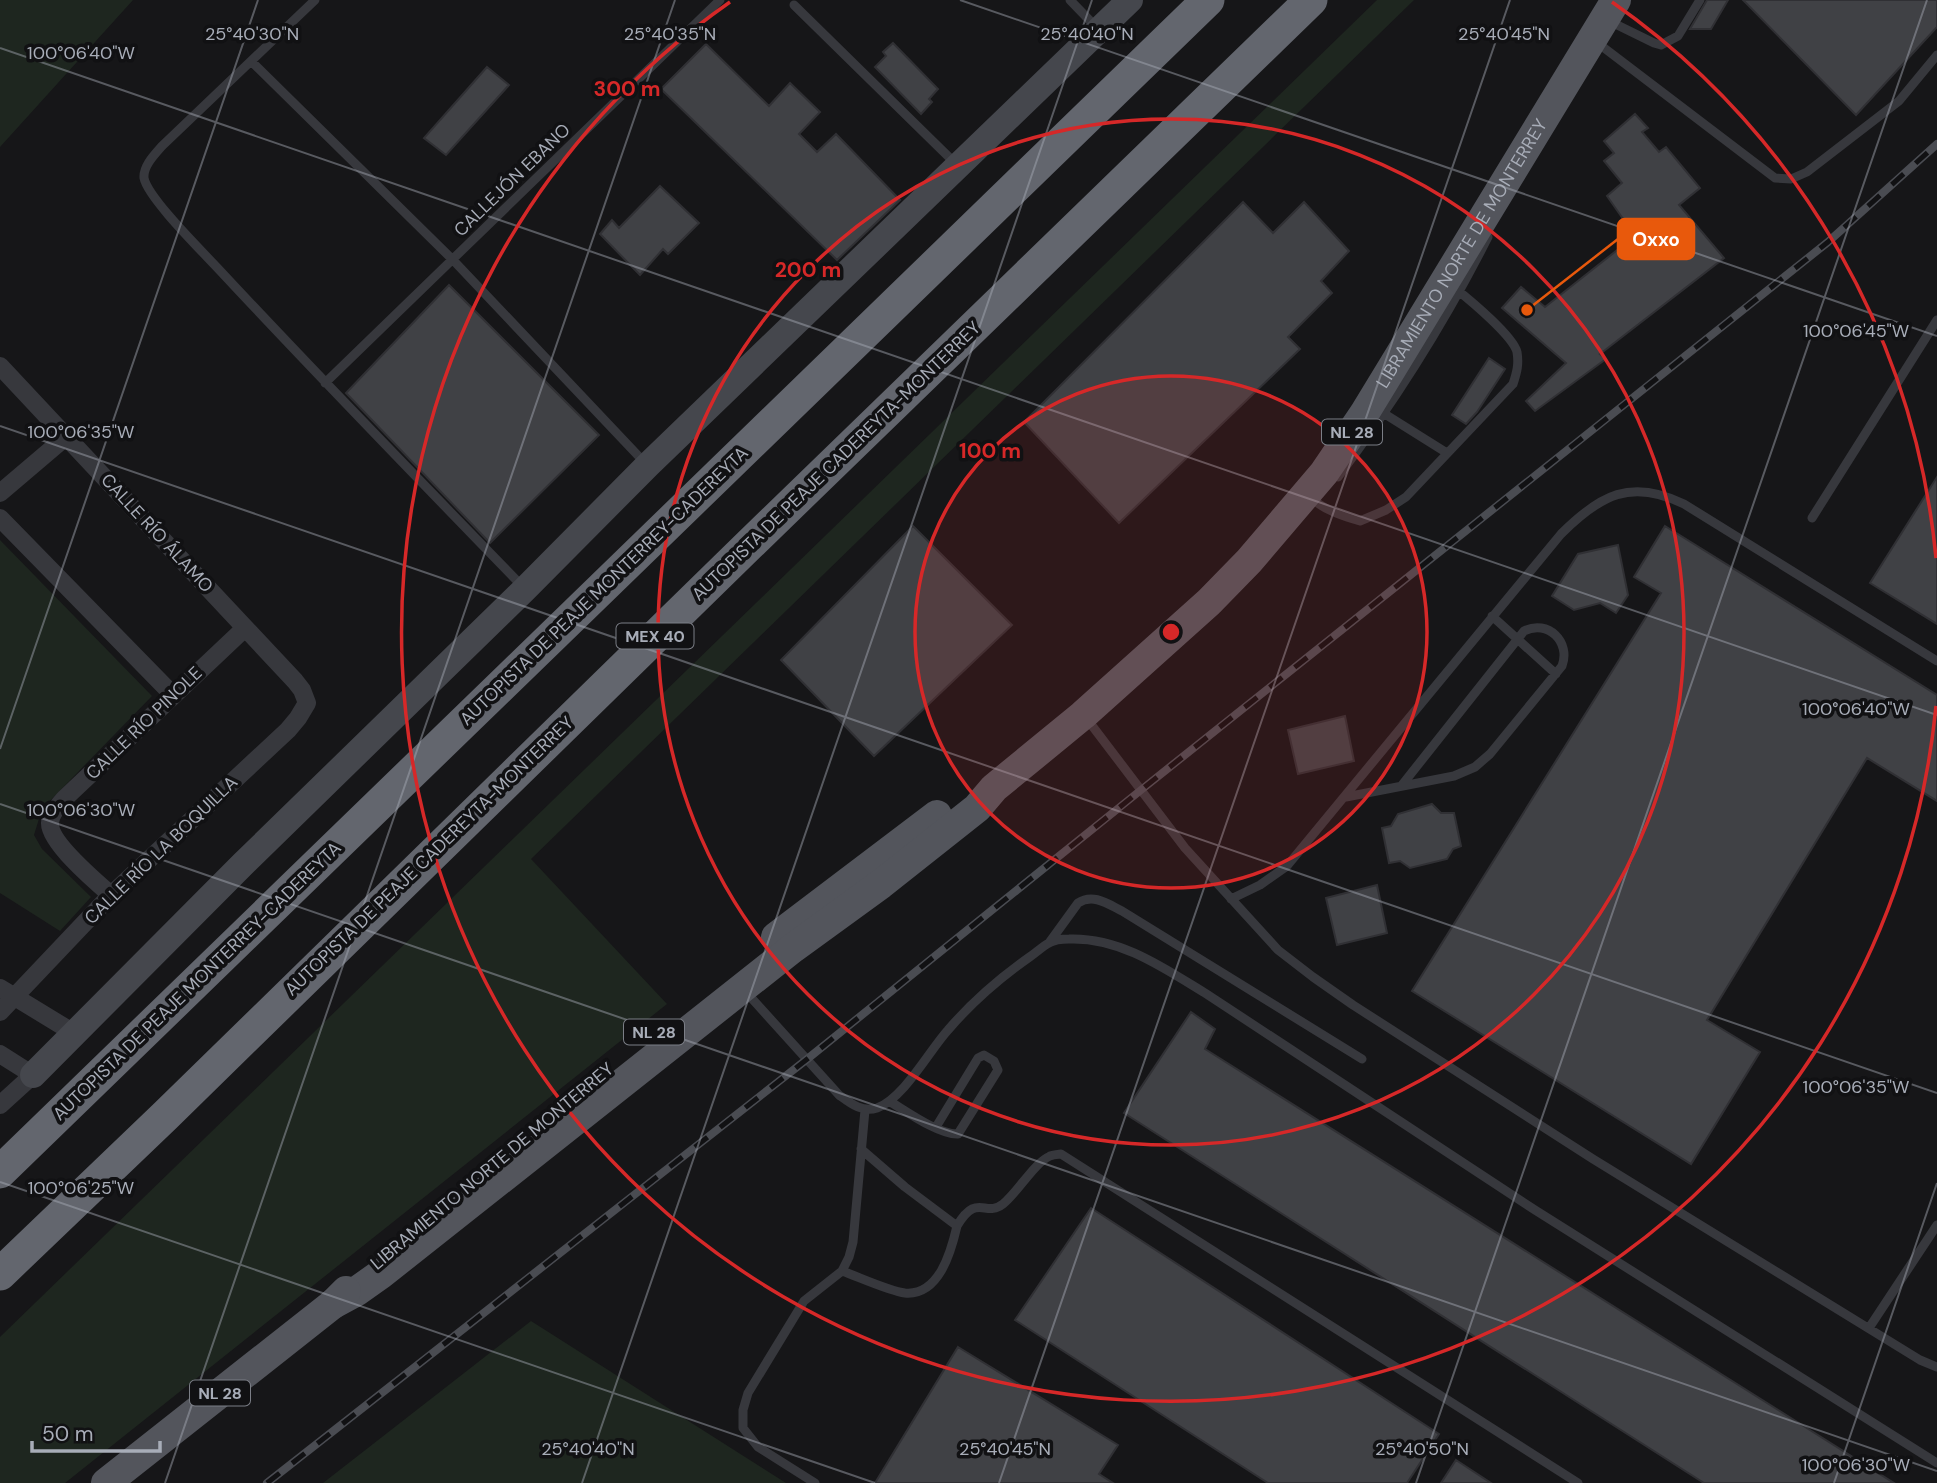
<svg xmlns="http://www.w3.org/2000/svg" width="1937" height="1483" font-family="'DM Sans',sans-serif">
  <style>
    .green { fill: #1e261f }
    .building { fill: #404145; stroke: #303034; stroke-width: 2 }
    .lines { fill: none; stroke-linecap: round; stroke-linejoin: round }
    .lane { stroke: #37383d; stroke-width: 9 }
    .street { stroke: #37383d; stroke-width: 18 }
    .secondary { stroke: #45474d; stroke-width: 26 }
    .primary { stroke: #53555c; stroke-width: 30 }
    .highway { stroke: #63666e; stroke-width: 33 }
    .rail-casing { stroke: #4a4c52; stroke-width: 8 }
    .rail { stroke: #111113; stroke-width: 5; stroke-dasharray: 16; stroke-linecap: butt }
    .ticks { fill: none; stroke: #a8adb8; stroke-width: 2; stroke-opacity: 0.45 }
    .ring { fill: none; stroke: #d62828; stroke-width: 3.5 }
    .labels { text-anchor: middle; stroke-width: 7; stroke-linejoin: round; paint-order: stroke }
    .shield { fill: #111113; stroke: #7b7e86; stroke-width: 2 }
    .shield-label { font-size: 16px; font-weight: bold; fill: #a8adb8 }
    .street-label { font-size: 18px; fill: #a8adb8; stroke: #111113 }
    .ticks-label { font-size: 18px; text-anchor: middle; fill: #a8adb8; stroke: #111113; stroke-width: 7; stroke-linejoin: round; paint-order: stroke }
    .centre { fill: #d62828; stroke: #111113; stroke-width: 3.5 }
    .ring-label { font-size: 21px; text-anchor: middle; font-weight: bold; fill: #d62828; stroke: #111113; stroke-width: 7; stroke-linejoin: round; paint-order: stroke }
    .leader { fill: none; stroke: #e8590c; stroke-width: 2.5 }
    .callout-dot { fill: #e8590c; stroke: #111113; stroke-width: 2.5 }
    .callout { fill: #e8590c; stroke: #e8590c; stroke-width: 2.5 }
    .callout-label { font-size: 19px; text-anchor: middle; font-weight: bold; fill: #fff }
  </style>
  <rect width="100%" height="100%" fill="#161618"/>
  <path class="green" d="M0 0H133L0 147Z
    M1377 0H1414L531 859 667 1004 65 1483H0V1337Z
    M0 540 152 696 42 809 34 835 42 849 91 897 60 931 0 893Z
    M531 1321 786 1483H323Z"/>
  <path class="building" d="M1707 0H1728L1711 29H1690Z
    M1743 0H1937V27L1856 115Z
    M893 43 938 89 929 99 932 102 921 114 875 67 886 56 883 52Z
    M706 44 769 106 790 83 820 112 799 134 817 152 836 134 900 200 837 260 661 89Z
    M487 67 509 85 446 155 424 138Z
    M1635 114 1648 128 1642 132 1659 152 1666 147 1700 188 1679 205 1724 258 1600 354 1606 359 1535 411 1526 401 1566 363 1502 308 1521 287 1545 307 1635 236 1607 196 1622 183 1604 161 1614 153 1604 141Z
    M660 186 699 223 668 254 663 249 640 275 600 234 612 220 619 228Z
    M1243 202 1273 233 1304 202 1349 251 1321 281 1332 293 1288 337 1300 349 1119 523 1024 422Z
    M449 285 599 435 490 543 346 393Z
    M1489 358 1505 369 1477 412 1466 424 1452 415Z
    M1937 477V624L1870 583Z
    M913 526 1012 625 874 756 781 660Z
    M1665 526 1937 695V801L1867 758 1707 1020 1760 1052 1691 1164 1412 991 1661 593 1634 577Z
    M1618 545 1628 595 1616 613 1600 603 1574 610 1552 596 1578 554Z
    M1345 716 1354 761 1298 774 1288 730Z
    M1432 804 1441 813H1454L1461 846 1453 849 1447 859 1410 868 1400 861 1389 863 1382 828 1391 826 1398 814Z
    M1377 885 1387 933 1337 945 1326 898Z
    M1191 1012 1215 1029 1205 1049 1894 1483H1704L1124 1113Z
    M1091 1208 1439 1434 1407 1483H1268L1015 1320Z
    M958 1347 1118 1445 1099 1474 1113 1483H875Z
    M1456 1460 1491 1483H1441Z"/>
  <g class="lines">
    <path class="lane" d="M315 0 162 146C155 154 143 166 144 178 148 199 208 257 225 276 323 381 424 485 524 588
      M1070 0 1098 29
      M794 5 957 165
      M1607 20 1654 43 1661 45 1678 36 1700 0
      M1595 41 1775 178 1791 179 1807 172 1899 101 1937 55
      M252 62 453 260 646 464
      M325 383 720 0
      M1380 411 1447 453
      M1338 477C1395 401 1445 322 1488 237
      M1310 497C1324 510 1342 516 1360 521L1386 510 1406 497 1513 384C1517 372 1519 364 1517 352 1513 336 1471 301 1456 289
      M1812 518 1937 320
      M1492 616 1556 674
      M1087 719 1185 848 1278 950 1313 977 1353 1005 1593 1159 1920 1360 1937 1367
      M1346 797 1454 776 1475 767 1490 754 1562 666C1571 642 1548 619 1524 631L1402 785
      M1231 899 1260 885 1287 866 1561 534C1600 495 1631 478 1684 504L1937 661
      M1049 943 1078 903C1093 893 1108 904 1122 911L1362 1059
      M746 992 839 1095C850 1103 862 1113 877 1108 904 1098 929 1051 948 1030 972 1002 1001 977 1031 956 1037 952 1043 946 1049 943 1054 940 1063 939 1069 939 1120 937 1164 968 1205 993L1535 1210 1937 1463
      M889 1101C906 1111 939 1135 958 1134L998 1070 994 1061 984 1055 978 1058 936 1127
      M957 1226C977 1192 985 1218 1003 1204 1018 1192 1034 1163 1050 1156 1051 1155 1061 1154 1061 1154L1578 1483
      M842 1271C859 1277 889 1291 905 1293 939 1296 951 1252 957 1226L905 1187 861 1149
      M1869 1328 1937 1225
      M815 1483 758 1447 743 1428V1410L748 1393 804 1301 842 1271 849 1257 853 1242 865 1110"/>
    <path class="street" d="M0 366 295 681 302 690 307 703 298 718 288 730 111 895 0 1012
      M0 493 67 436
      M0 518 173 695
      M111 895C96 882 49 842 50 823 50 814 59 805 64 799L245 628
      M0 988 74 1033
      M0 1054 33 1075 0 1105"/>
    <path class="secondary" d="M33 1075 243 864 525 589 648 465 1130 0"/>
    <g class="primary">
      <path d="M776 937 937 815"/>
      <path id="s1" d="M333 1304 357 1291 381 1274 793 948 881 884 977 808 994 788 1083 715 1209 602 1249 561 1324 473 1364 414 1616 0"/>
      <path d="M106 1483 333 1304 346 1291"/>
    </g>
    <path class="highway" d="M0 1172 1208 0
      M0 1274 165 1116 749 545 1311 0"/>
    <g class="rail-casing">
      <path id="rail" d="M267 1483 806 1060 1141 790 1828 242 1937 144"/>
    </g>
    <use href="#rail" class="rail"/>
  </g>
  <path class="ticks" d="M960 0 1937 336M0 48 1937 715M0 426 1937 1093M0 749 258 0M0 804 1937 1471M0 1182 875 1483M165 1483 675 0M582 1483 1092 0M999 1483 1510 0M1416 1483 1927 0M1834 1483 1937 1183"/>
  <circle cx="1171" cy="632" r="256" fill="#d62828" fill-opacity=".12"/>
  <g class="ring">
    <circle cx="1171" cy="632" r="256"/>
    <circle cx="1171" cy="632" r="513"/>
    <path d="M1936 706A769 769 0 1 1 730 2M1612 2A769 769 0 0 1 1936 558"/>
  </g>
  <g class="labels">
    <g class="shield">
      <rect x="1322" y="419.5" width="60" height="25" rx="5"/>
      <rect x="616.5" y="623.5" width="77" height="25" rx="5"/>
      <rect x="624" y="1019.5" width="60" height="25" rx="5"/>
      <rect x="190" y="1380.5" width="60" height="25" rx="5"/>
    </g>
    <g class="shield-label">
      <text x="1352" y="438">NL 28</text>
      <text x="655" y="642">MEX 40</text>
      <text x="654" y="1038">NL 28</text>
      <text x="220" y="1399">NL 28</text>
    </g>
    <g class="street-label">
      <text transform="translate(512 180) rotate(-44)" y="6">CALLEJÓN EBANO</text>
      <text dy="6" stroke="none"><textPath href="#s1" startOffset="1556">LIBRAMIENTO NORTE DE MONTERREY</textPath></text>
      <text transform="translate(836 461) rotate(-44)" y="6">AUTOPISTA DE PEAJE CADEREYTA-MONTERREY</text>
      <text transform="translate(157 533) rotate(47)" y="6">CALLE RÍO ÁLAMO</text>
      <text transform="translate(604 586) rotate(-44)" y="6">AUTOPISTA DE PEAJE MONTERREY-CADEREYTA</text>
      <text transform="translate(144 723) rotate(-44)" y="6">CALLE RÍO PINOLE</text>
      <text transform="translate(161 850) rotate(-44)" y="6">CALLE RÍO LA BOQUILLA</text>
      <text transform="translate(429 856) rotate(-44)" y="6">AUTOPISTA DE PEAJE CADEREYTA-MONTERREY</text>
      <text transform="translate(197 981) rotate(-44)" y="6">AUTOPISTA DE PEAJE MONTERREY-CADEREYTA</text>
      <text transform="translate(492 1166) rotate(-40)" y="6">LIBRAMIENTO NORTE DE MONTERREY</text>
    </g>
  </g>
  <g class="ticks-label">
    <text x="252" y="40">25°40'30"N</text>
    <text x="670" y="40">25°40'35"N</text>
    <text x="1087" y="40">25°40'40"N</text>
    <text x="1504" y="40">25°40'45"N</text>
    <text x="81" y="59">100°06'40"W</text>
    <text x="1856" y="337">100°06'45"W</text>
    <text x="81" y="438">100°06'35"W</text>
    <text x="1856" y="715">100°06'40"W</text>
    <text x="81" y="816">100°06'30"W</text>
    <text x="1856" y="1093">100°06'35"W</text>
    <text x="81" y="1194">100°06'25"W</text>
    <text x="588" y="1455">25°40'40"N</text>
    <text x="1005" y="1455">25°40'45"N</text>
    <text x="1422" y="1455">25°40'50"N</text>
    <text x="1856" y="1471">100°06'30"W</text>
  </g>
  <circle cx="1171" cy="632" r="10" class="centre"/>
  <g class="ring-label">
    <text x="627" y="96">300 m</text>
    <text x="808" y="277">200 m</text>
    <text x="990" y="458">100 m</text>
  </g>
  <path class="leader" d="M1527 310L1618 239"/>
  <circle class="callout-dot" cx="1527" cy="310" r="7"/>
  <rect class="callout" x="1618" y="219" width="76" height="40" rx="7"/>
  <g class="callout-label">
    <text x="1656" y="246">Oxxo</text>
  </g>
  <path d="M32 1441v10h128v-10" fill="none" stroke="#a8adb8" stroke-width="3.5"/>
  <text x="42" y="1441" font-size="21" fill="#a8adb8" stroke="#111113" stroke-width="5" paint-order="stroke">50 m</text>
</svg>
